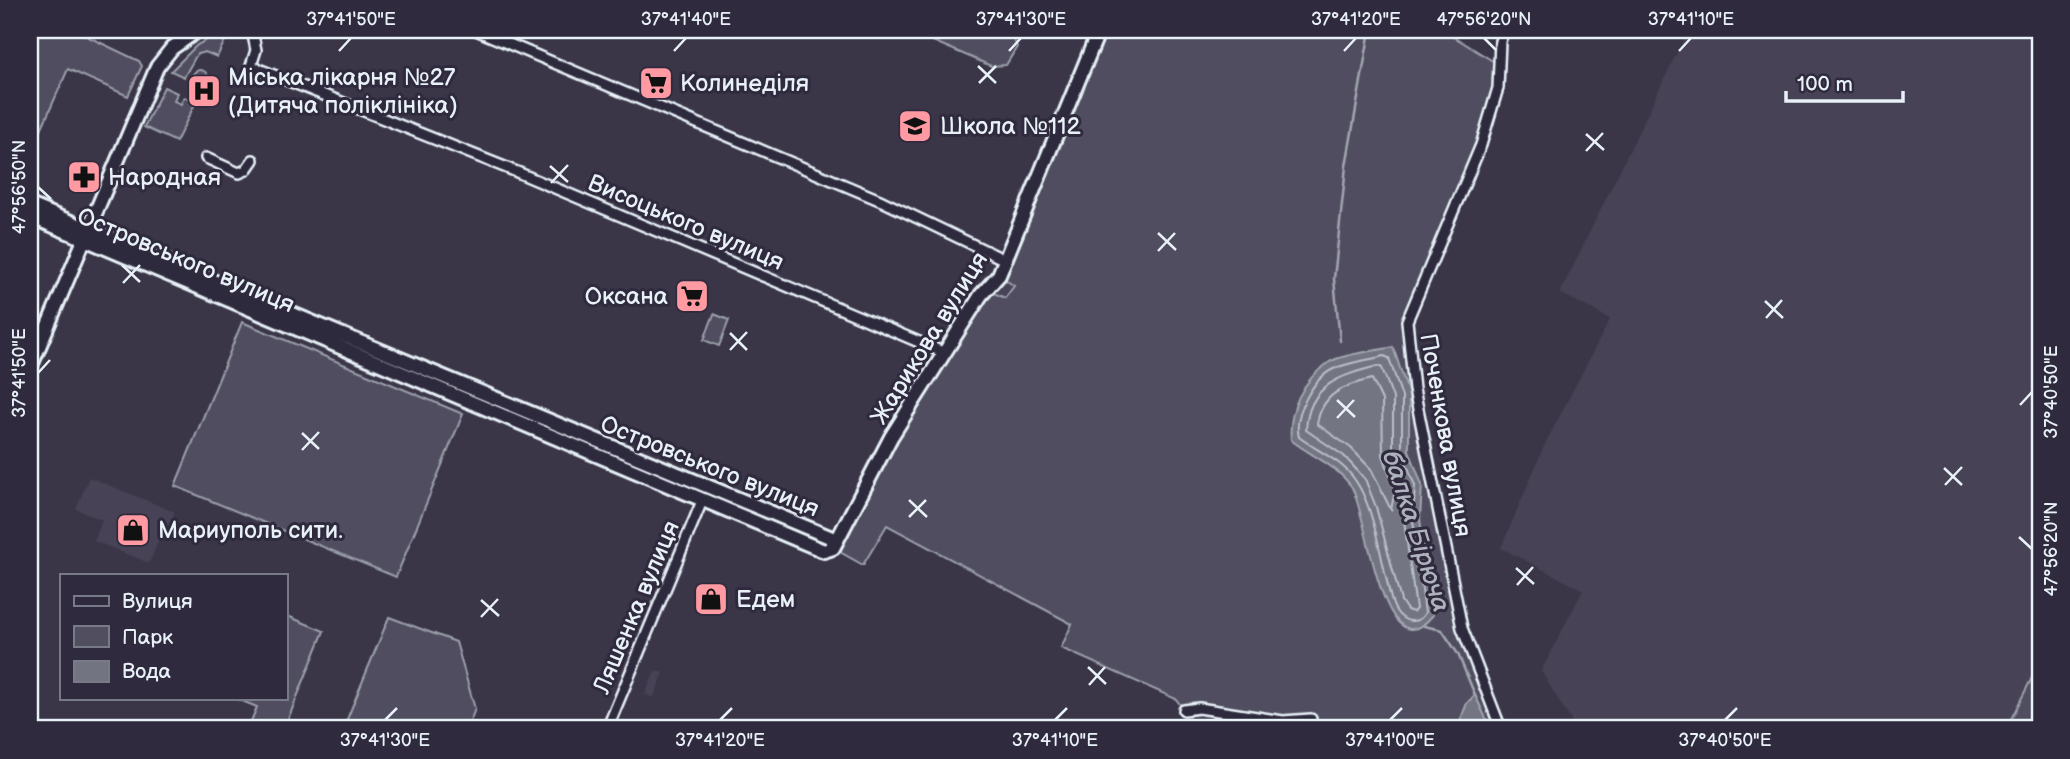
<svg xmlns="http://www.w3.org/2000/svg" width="2070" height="759" font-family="'Balsamiq Sans',sans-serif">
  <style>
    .built { fill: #464354 }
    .green { fill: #504e5f; stroke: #9ca0ac; stroke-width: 2 }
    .water { fill: #737482; stroke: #a2a6b1; stroke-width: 2 }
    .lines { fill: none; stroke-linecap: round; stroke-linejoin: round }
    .shore { stroke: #b9bfc9; stroke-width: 2 }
    .stream { stroke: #a2a6b1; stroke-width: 2.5 }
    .street-casing { stroke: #e8f1f8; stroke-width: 14 }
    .secondary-casing { stroke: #e8f1f8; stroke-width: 18 }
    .street { stroke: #2f2a3d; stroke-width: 9 }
    .secondary { stroke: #2f2a3d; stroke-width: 12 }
    .ticks { fill: none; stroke: #e8f1f8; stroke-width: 2.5 }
    .labels { text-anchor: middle; stroke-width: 6; stroke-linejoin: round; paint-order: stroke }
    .poi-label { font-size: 24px; fill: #e8f1f8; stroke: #2f2a3d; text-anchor: start }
    .street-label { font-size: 24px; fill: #e8f1f8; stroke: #2f2a3d }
    .water-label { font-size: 26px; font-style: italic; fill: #aeb2bd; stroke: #2f2a3d }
    .neatline { fill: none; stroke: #e8f1f8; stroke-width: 2.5 }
    .ticks-label { font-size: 18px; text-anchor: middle; fill: #e8f1f8 }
  </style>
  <rect width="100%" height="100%" fill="#3a3648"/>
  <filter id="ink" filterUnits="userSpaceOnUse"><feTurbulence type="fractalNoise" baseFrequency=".0143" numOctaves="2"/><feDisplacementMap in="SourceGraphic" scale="14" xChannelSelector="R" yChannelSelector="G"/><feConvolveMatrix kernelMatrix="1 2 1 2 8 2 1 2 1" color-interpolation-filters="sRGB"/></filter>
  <g filter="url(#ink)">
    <path class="built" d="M1688 30H2040V662L2006 729H1576L1541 671 1583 590 1501 548 1545 444 1610 319 1560 293Z
      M999 275 1015 286 1005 299 985 289Z
      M89 477 175 512 163 541 159 540 149 563 94 541 102 520 76 509Z
      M655 671 664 673 653 698 645 694Z
      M1184 710 1237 716 1234 729H1178Z"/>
    <path class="green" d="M30 30H74L139 61 142 66 128 96 68 69 40 132 30 127Z
      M225 30H230L217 57 205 52 197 54 184 77 171 71 197 45Z
      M917 30H1010L1017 47 1006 65 991 66 923 37Z
      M1099 30H1443L1499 65 1481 145 1407 321 1462 628 1501 729H1364L1311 719 1312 729H1234L1237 716 1184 710 1176 699 1061 648 1072 624 887 525 863 565 833 548 876 469 985 289 1005 298 1014 286 999 275Z
      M192 78a8 8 0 1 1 16 0a8 8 0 1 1-16 0Z
      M164 87 177 93 174 101 181 104 184 97 196 102 176 142 144 127Z
      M714 314 729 320 719 346 704 340Z
      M242 322 463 414 396 577 175 486Z
      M285 615 324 631 284 729 249 726 257 707 235 698H285Z
      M389 617 456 642 475 709 467 729H343Z
      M2040 662V729H2006L2010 721Z"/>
    <path class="water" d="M1393 347 1409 395V450L1422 485 1420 519 1433 615C1382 678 1367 509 1351 486 1335 464 1311 456 1291 440 1288 410 1303 380 1328 363 1341 354 1377 351 1393 347Z
      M1475 695 1491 729H1457L1467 703Z"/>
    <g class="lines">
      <path class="shore" d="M1384 356 1389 358 1402 397V451L1415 486 1413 520 1425 613C1418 625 1404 623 1396 611 1391 603 1390 594 1388 586 1381 557 1373 507 1357 483 1343 460 1318 452 1299 437 1293 414 1314 376 1336 368 1351 362 1369 360 1384 356Z
        M1378 366 1382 368 1393 398V453L1406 488 1404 520 1416 609 1413 612 1407 610 1401 601 1376 507 1365 479 1344 456 1306 430C1308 384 1342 375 1378 366Z
        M1372 379 1382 400 1383 455 1395 490 1391 510 1371 469 1351 448 1317 424C1322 393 1345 385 1372 379Z"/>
      <path class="stream" d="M1340 341 1334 279 1346 166 1370 30
        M1424 623V626L1442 630 1458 654 1475 695"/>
      <g class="street-casing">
        <path id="street" d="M252 30 256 50 251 66 517 172 945 353
          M476 30 882 201 1005 260
          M206 158 239 173 246 170 253 160
          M1184 710 1199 708 1283 721 1311 719
          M607 729 702 501
          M1501 729 1462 628 1414 389 1407 321 1481 145 1498 88 1500 41 1504 30"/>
      </g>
      <g class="secondary-casing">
        <path id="secondary" d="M30 205 832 538 833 548
          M30 216 824 551 833 548
          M30 368 157 67 172 48 198 30
          M833 548 891 437 981 295 999 275 1099 30"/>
      </g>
      <use href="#street" class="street"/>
      <use href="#secondary" class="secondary"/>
    </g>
  </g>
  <path class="ticks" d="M1484 38 1496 50M339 51 351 38M674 51 686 38M1009 51 1021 38M1344 51 1356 38M1679 51 1691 38M978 66 996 83M979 83 996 66M1586 134 1604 150M1586 151 1603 133M550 166 568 182M551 183 568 165M38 187 51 199M1158 233 1176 250M1158 251 1175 233M122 265 140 282M123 283 140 265M1765 301 1783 318M1766 318 1782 300M730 333 747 350M730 350 747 332M38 373 50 360M1337 400 1355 417M2020 405 2032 392M1337 418 1354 400M302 433 319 449M302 450 319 432M1944 468 1962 485M1945 485 1962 467M909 500 927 517M909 517 926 500M2019 537 2032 549M1516 568 1534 584M1517 585 1533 567M481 600 499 616M481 617 498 599M1088 667 1106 684M1089 685 1105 667M385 720 397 708M720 720 732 708M1055 720 1067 708M1390 720 1402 708M1725 720 1737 708"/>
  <defs>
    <g id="supermarket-square" transform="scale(1.75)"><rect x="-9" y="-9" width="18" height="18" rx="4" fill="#ff9aa2" stroke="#2f2a3d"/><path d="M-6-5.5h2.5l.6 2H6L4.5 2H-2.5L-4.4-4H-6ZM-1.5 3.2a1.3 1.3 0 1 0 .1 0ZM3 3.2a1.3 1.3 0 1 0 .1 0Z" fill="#111"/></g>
    <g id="hospital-square" transform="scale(1.75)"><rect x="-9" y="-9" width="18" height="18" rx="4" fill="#ff9aa2" stroke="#2f2a3d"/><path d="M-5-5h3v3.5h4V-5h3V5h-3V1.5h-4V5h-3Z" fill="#111"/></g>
    <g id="school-square" transform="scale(1.75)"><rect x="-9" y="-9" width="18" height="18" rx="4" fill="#ff9aa2" stroke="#2f2a3d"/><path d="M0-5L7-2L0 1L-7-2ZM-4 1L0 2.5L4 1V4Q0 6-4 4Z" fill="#111"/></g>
    <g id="pharmacy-square" transform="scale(1.75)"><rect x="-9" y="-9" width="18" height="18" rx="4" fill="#ff9aa2" stroke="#2f2a3d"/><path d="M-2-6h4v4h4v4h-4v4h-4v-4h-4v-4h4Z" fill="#111"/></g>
    <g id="shop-square" transform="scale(1.75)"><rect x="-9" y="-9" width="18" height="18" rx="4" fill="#ff9aa2" stroke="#2f2a3d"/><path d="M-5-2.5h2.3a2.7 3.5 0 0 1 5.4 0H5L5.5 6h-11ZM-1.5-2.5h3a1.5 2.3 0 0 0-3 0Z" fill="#111"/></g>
  </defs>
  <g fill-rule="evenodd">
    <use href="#supermarket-square" x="656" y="83"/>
    <use href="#hospital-square" x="204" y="91"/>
    <use href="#school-square" x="915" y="126"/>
    <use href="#pharmacy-square" x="84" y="177"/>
    <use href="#supermarket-square" x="692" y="296"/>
    <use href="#shop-square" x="133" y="530"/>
    <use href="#shop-square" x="711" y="599"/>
  </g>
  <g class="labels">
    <g class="poi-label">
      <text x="228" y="85">Міська лікарня №27<tspan x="228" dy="28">(Дитяча поліклініка)</tspan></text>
      <text x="680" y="91">Колинеділя</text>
      <text x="940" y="134">Школа №112</text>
      <text x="108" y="185">Народная</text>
      <text x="668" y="304" text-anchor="end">Оксана</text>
      <text x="158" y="538">Мариуполь сити.</text>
      <text x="736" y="607">Едем</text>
    </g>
    <g class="street-label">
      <text transform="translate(686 222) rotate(23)" y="8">Висоцького вулиця</text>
      <text transform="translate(186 260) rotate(23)" y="8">Островського вулиця</text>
      <text transform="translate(929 338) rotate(-58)" y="8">Жарикова вулиця</text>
      <text transform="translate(1446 435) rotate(80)" y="8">Поченкова вулиця</text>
      <text transform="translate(710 466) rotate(22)" y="8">Островського вулиця</text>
      <text transform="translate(636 607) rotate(-67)" y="8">Ляшенка вулиця</text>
    </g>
    <g class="water-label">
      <text transform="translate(1417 531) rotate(72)" y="9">балка Бірюча</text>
    </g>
  </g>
  <rect width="2070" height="759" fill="none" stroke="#2f2a3d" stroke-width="77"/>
  <rect x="60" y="574" width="228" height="126" fill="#2f2a3d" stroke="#797a88" stroke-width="2"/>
  <rect x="74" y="596" width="35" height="10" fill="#2f2a3d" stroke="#797a88" stroke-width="2"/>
  <text x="122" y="608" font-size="21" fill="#e8f1f8">Вулиця</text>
  <rect x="74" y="626" width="35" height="21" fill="#504e5f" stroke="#797a88" stroke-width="2"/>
  <text x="122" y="644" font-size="21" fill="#e8f1f8">Парк</text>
  <rect x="74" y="661" width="35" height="21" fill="#737482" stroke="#797a88" stroke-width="2"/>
  <text x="122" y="678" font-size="21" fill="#e8f1f8">Вода</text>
  <path d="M1786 91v10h117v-10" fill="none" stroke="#e8f1f8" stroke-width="3.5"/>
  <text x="1797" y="91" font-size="21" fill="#e8f1f8" stroke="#2f2a3d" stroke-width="5" paint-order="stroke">100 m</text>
  <rect x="38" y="38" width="1994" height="682" class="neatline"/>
  <g class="ticks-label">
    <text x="351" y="25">37°41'50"E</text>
    <text x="686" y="25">37°41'40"E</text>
    <text x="1021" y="25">37°41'30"E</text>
    <text x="1356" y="25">37°41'20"E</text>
    <text x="1484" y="25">47°56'20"N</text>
    <text x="1691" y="25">37°41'10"E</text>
    <text transform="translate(19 187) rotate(-90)" y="6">47°56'50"N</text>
    <text transform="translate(19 373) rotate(-90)" y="6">37°41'50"E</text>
    <text transform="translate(2051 392) rotate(-90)" y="6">37°40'50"E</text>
    <text transform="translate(2051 549) rotate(-90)" y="6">47°56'20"N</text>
    <text x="385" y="746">37°41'30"E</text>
    <text x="720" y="746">37°41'20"E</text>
    <text x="1055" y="746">37°41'10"E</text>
    <text x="1390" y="746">37°41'00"E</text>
    <text x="1725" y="746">37°40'50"E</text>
  </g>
</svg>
